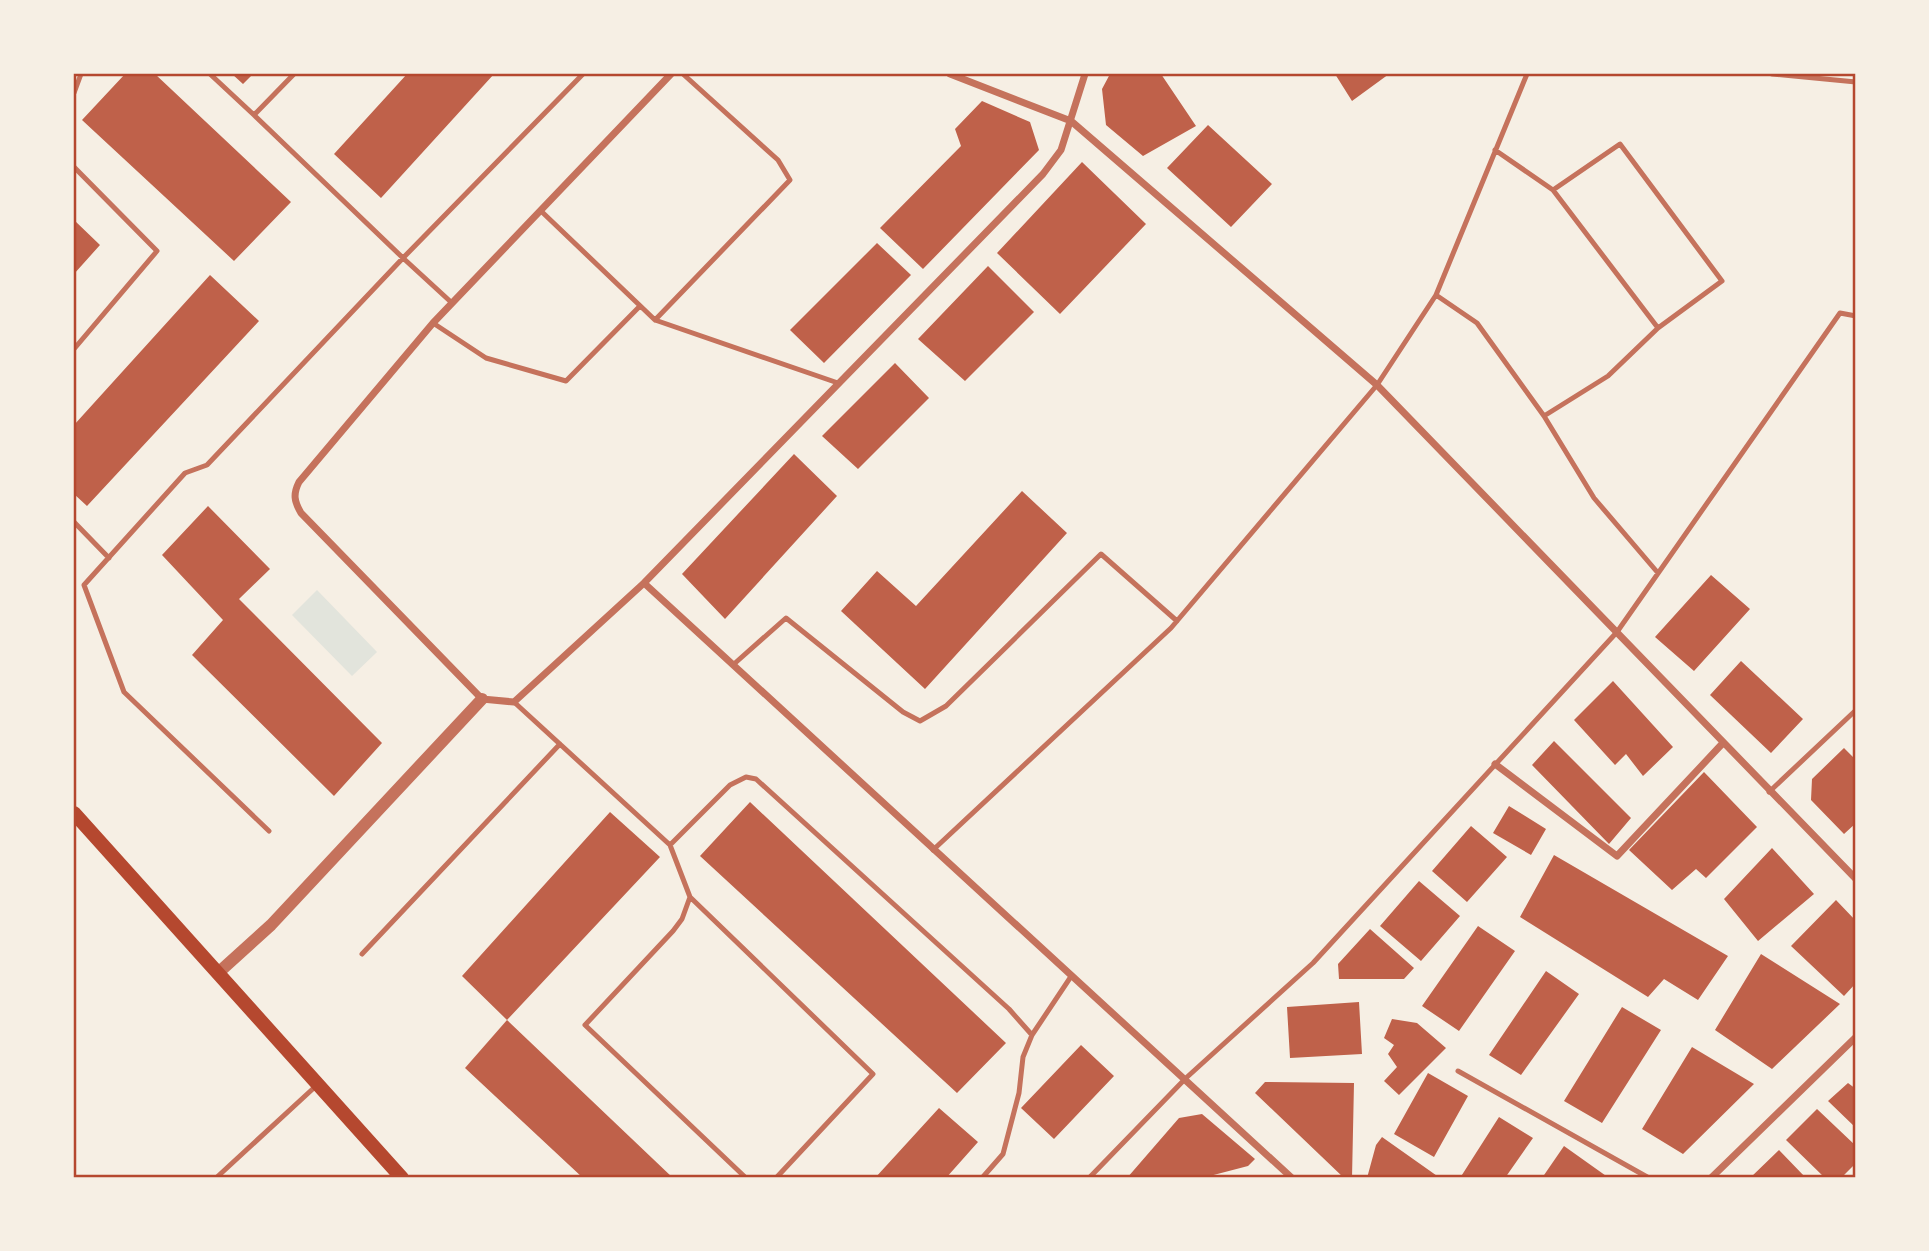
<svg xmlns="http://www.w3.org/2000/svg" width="1929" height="1251" font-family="Overpass,sans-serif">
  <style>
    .green { fill: #e2e4dc }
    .building { fill: #bf614a }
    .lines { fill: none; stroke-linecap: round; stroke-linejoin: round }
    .service { stroke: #c5725c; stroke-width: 5 }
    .minor { stroke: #c5725c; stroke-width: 7 }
    .tertiary { stroke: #c5725c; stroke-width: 12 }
    .secondary { stroke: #b5482f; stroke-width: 14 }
    .neatline { fill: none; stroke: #b5482f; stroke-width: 2.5 }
  </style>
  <rect width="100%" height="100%" fill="#f6efe4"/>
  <path class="green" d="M317 590 377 652 352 676 292 615Z"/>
  <path class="building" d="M125 74H155L291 202 234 261 82 120Z
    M232 74H253L243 84Z
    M407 74H494L381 198 334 154Z
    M1110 74H1161L1196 126 1143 156 1106 125 1102 89Z
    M1335 74H1389L1352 101Z
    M982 101 1030 122 1039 150 923 269 880 228 961 146 955 129Z
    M1208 125 1272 184 1231 227 1167 168Z
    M1082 162 1146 224 1060 314 997 253Z
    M74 220 100 245 74 274Z
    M877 243 911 275 824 363 790 330Z
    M988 266 1034 312 965 381 918 339Z
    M210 275 259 321 87 506 74 494V425Z
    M895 363 929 398 858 469 822 436Z
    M794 454 837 496 725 619 682 574Z
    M1022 491 1067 533 925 689 841 611 877 571 916 606Z
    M208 506 270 569 239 599 382 743 334 796 192 655 223 620 162 555Z
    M1711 575 1750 609 1694 671 1655 637Z
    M1741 661 1803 719 1771 753 1710 695Z
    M1613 681 1673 747 1643 776 1626 754 1615 765 1574 720Z
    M1554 741 1631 818 1609 844 1532 765Z
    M1844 748 1856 760V823L1844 834 1811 800 1812 779Z
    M1704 772 1757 827 1706 878 1696 869 1672 890 1629 850Z
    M750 802 1006 1043 957 1093 700 856Z
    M1509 806 1546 829 1531 855 1493 833Z
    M610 812 660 857 507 1020 462 976Z
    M1471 826 1507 857 1467 902 1432 871Z
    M1772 848 1814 894 1758 941 1724 899Z
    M1554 855 1728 956 1698 1000 1664 979 1648 997 1520 917Z
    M1419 881 1460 916 1421 961 1380 926Z
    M1836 900 1856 921V983L1844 996 1791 946Z
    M1478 926 1515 951 1459 1031 1422 1006Z
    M1370 929 1414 968 1404 979H1339L1338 964Z
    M1761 954 1840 1004 1772 1069 1715 1030Z
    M1546 971 1579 994 1521 1075 1489 1055Z
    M1359 1002 1362 1054 1290 1058 1287 1007Z
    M1622 1007 1661 1030 1602 1123 1564 1101Z
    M1392 1019 1417 1023 1446 1048 1399 1095 1384 1081 1397 1067 1388 1054 1394 1045 1384 1038Z
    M507 1020 673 1178H583L465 1068Z
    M1081 1045 1114 1076 1054 1139 1021 1108Z
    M1692 1047 1754 1084 1683 1154 1642 1129Z
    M1428 1073 1468 1096 1434 1157 1394 1134Z
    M1265 1082 1354 1083 1352 1178H1344L1255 1093Z
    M1848 1083 1856 1089V1128L1828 1101Z
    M939 1108 978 1142 946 1178H875Z
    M1817 1109 1856 1146V1163L1841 1178H1825L1786 1140Z
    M1202 1114 1255 1159 1248 1166 1202 1178H1127L1179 1118Z
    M1499 1117 1533 1138 1505 1178H1460Z
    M1382 1137 1440 1178H1367L1376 1145Z
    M1564 1146 1609 1178H1542Z
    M1779 1150 1806 1178H1750Z"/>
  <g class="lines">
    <path class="service" d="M210 74 254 115 294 74
      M683 74 778 160 790 180 655 320 838 383
      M1772 74 1856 82
      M74 93 81 74
      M254 115 403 258 583 74
      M1495 150 1553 190 1658 328 1608 376 1544 416
      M74 167 157 251 74 349
      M1553 190 1620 144 1722 281 1658 328
      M541 211 655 320
      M1436 295 1477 323 1544 416 1594 498 1658 573
      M433 323 486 358 566 381 640 306
      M74 522 109 558
      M734 664 786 618 903 712 920 721 946 706 1101 554 1177 621
      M514 702 670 845 690 897 873 1074 776 1178
      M1769 792 1856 710
      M269 831 124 692 84 585 185 473 207 465 403 258 452 303
      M670 845 730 785 746 777 756 779 1009 1009 1032 1035
      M933 850 1171 628 1377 385 1436 295 1527 74
      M690 897 682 919 673 931 585 1025 746 1178
      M362 954 560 744
      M1458 1071 1649 1178
      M216 1178 317 1085
      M982 1178 1003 1154 1019 1093 1023 1057 1032 1035 1072 975
      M1089 1178 1186 1078 1313 963 1617 632 1840 313 1856 316"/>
    <path class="minor" d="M671 74 433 323 299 482C293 494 294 501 301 513L482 699 514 702 644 583 1043 174 1061 150 1085 74
      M950 74 1071 121 1377 385 1856 879
      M644 583 1292 1178
      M1495 764 1617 856 1722 744
      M1711 1178 1856 1037"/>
    <path class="tertiary" d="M218 973 271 925 482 699"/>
    <path class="secondary" d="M74 813 402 1178"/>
  </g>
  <rect width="1929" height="1251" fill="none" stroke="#f6efe4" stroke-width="150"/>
  <rect x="75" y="75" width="1779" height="1101" class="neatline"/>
</svg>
